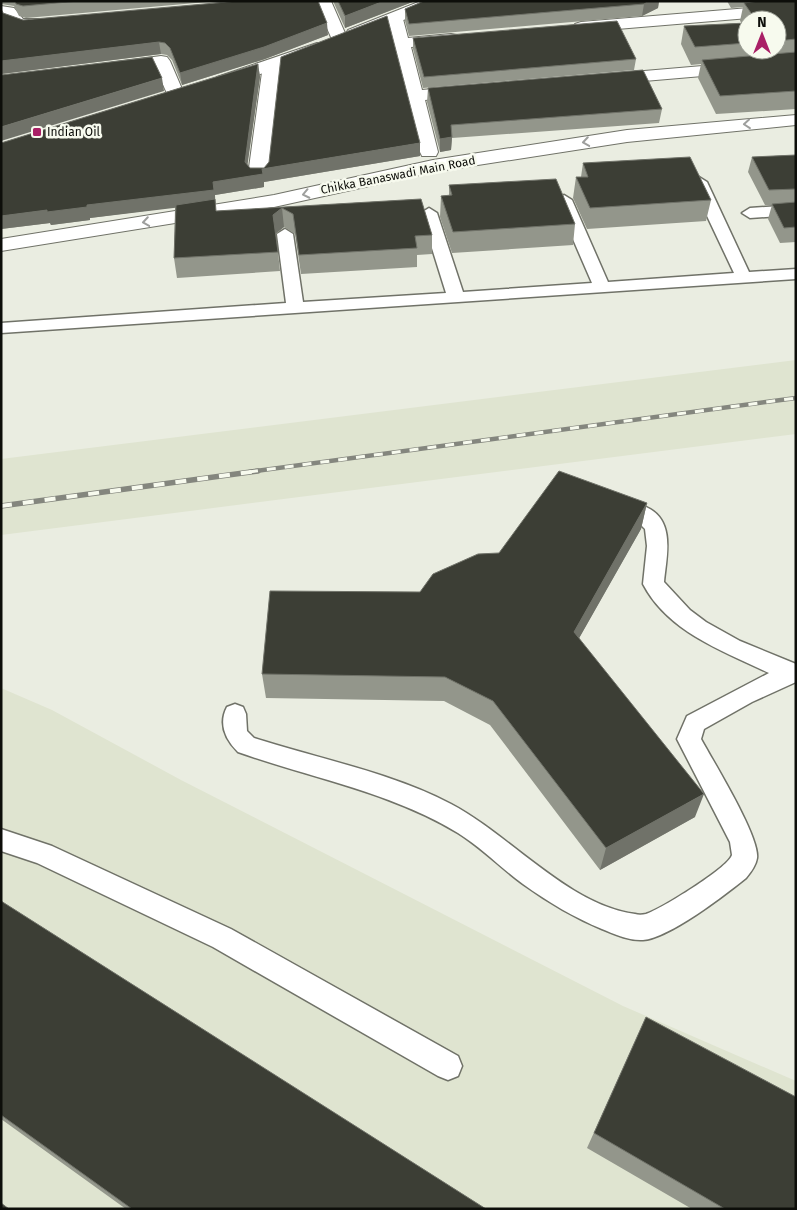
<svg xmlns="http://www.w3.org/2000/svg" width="797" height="1210" font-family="'Fira Sans',sans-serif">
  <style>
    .built { fill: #dfe4d0 }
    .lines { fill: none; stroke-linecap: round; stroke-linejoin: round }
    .lane-casing { stroke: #707268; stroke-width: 3 }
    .street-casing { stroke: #707268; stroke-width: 2 }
    .primary-casing { stroke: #707268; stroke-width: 2 }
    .lane { fill: #fff; fill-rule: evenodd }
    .street { fill: #fff; fill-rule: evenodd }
    .primary { fill: #fff; fill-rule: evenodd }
    .rail-far1-casing { stroke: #84867e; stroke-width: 4.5 }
    .rail-casing { stroke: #84867e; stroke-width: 5.5 }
    .rail-far1 { stroke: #f7faee; stroke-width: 3; stroke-dasharray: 9; stroke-linecap: butt }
    .rail { stroke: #f7faee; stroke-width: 4; stroke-dasharray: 11; stroke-linecap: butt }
    .wall { fill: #93968b; fill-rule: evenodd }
    .shaded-wall { fill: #707269 }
    .building { fill: #3c3e35; stroke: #707269 }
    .oneway { stroke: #9e9f9d }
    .poi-dot { fill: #a92066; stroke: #f7faee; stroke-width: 2 }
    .labels { text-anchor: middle; stroke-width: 5; stroke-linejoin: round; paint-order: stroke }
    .far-poi-label { font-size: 12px; fill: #0d0e0a; stroke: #f7faee; text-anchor: start }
    .far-street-label { font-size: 12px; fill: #0d0e0a; stroke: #f7faee }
  </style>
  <rect width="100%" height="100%" fill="#eaede1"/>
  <path class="built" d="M796 360V434L1 535V459Z
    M1 688 52 710 181 780 623 1006 796 1081V1209H1Z"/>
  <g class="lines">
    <g class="lane-casing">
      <path id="lane" d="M699 177 707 182 749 272 796 269V279L1 333V323L286 303 277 234 285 229 293 234 303 302 446 293 421 213 429 208 437 213 463 292 592 283 556 200 564 195 572 200 608 282 734 273 691 182Z
        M796 205V215L750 218 742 213 750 208Z
        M618 499C628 502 639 503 648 508 676 522 666 558 664 582L690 610 706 622 740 641 796 664V682L752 702 704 729 701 739C713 761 760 837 757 858 756 865 751 872 746 878 725 895 669 938 643 940 629 941 614 934 602 929 575 918 548 902 523 884 501 868 482 848 458 833 391 792 311 778 238 752 226 740 218 724 227 707L235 704 243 707 246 714 247 731 254 738C319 759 390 772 451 804 510 835 568 905 635 914 638 915 642 915 646 914 661 909 728 868 732 855L730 842 677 739 687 716 769 673C723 651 668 632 643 584L647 546 645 529 634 518 611 511 608 506 611 501Z
        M1 829 52 846 231 929 458 1056 462 1066 458 1076 448 1080 438 1076 213 947 37 863 1 851Z"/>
    </g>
    <g class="street-casing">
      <path id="street" d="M315 1H331L348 40 346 44H334Z
        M796 4V14L581 32 575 30 573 27 575 24 581 22Z
        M1 6 14 8 23 19H42L50 24 48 27C29 32 13 30 1 16Z
        M395 14 403 19 408 38 451 34 457 35 459 39 457 43 451 44 411 47 422 90 464 86 470 87 473 91 470 95 464 96 425 100 438 152 436 156H422L420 152 387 19Z
        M161 56 167 57 170 61 185 96 182 100H170L155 67 116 72 110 71 107 67 110 63 116 62Z
        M796 58V68L609 84 603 83 600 79 603 75 609 74Z
        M272 60 278 61 281 65 268 175 265 179H251L248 175 263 65 266 61Z"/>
    </g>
    <g class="primary-casing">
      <path id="primary" d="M421 1H444L442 4 360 38H348L346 34 348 30Z
        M317 43 323 44 325 48 323 52 229 85H217L214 81 217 77Z
        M796 115V125L627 142 433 172 274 207 1 251V239L274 195 433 160 627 130Z"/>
    </g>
    <use href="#lane" class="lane"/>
    <use href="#street" class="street"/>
    <use href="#primary" class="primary"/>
    <g class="rail-far1-casing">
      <path id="rail-far1" d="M249 472 796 398"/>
    </g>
    <g class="rail-casing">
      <path id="rail" d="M1 506 258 471"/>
    </g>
    <use href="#rail-far1" class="rail-far1"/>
    <use href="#rail" class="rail"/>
  </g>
  <path class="wall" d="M1 1H218L26 18 19 16 14 6 1 4Z
    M333 1H415L345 28Z
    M424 1H659L658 8 642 16 409 36 405 21V9Z
    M727 1H796V109L716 114 698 78 701 64 691 65 681 44 684 26 742 23 740 21 743 7 731 8ZM747 20H777V50H747Z
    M3 13 23 20 328 35 265 59 182 85 172 60 167 55 161 54 1 74Z
    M413 38 636 59 634 70 423 88 413 49Z
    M258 64 260 77 247 165 250 168H264L420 143V156L264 182V187L215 195 216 211 421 199 432 235V254L417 255V267L301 274 295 234 284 227 276 234 280 271 177 278 174 258 175 207 90 218V220L51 225 50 223 1 229V143Z
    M428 88 662 109 659 123 452 138 451 150 440 152 427 102Z
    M796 155V242L780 243 768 219 772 205H765L748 172 752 157Z
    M583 163 711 200 706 221 587 229 573 198 576 177H581Z
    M449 185 575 224 573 245 452 253 440 217 441 196 449 195Z
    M647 503 641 529 579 638 695 817 600 870 490 725 444 701 266 698 262 674 420 592 499 553Z
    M1 901 486 1209H126L1 1119Z
    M646 1017 796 1209H692L587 1148Z"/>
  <path class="shaded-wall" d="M384 1H415L345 28V16Z
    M649 1H659L658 8 642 16 644 4Z
    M327 23 328 35 265 59 182 85 180 73Z
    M159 42 161 54 1 74V61Z
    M258 64 260 77 246 175 245 162Z
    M162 78 164 91 1 141V127Z
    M452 137 451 150 440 152V139Z
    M420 143V156L264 182V187L215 195V203L90 218V220L51 225 50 223 1 229V216L87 205 213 182 262 169Z
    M282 208 284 227 275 234 273 215Z
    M647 503 641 529 569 656 574 632Z
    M704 794 695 817 600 870 606 848Z"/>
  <path class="building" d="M15 1H79L23 6 16 4Z
    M238 1H318L327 23 264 47 180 73 170 48 165 43 159 42 1 61V9L3 13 23 20Z
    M338 1H384L345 16Z
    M424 1H649L644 4 409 24 405 9Z
    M759 1H796V39L777 41V20H756L744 3Z
    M387 16 420 143 262 169 263 174 213 182 214 190 87 205V207L47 212V210L1 216V143L258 64 245 162 250 168H264L269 162 281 57Z
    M617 21 636 59 424 77 413 38Z
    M747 23V43L695 47 684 26Z
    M796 52V91L720 96 702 60Z
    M152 57 162 78 1 127V75Z
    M643 70 662 109 451 125 452 137 440 139 428 88Z
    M796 155V189L769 190 752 157Z
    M690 157 711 200 590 208 576 177H588L583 163Z
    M556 179 575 224 453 232 441 196 452 195 449 185Z
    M215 199 216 211 421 199 432 235 415 236 417 248 299 255 293 214 282 208 273 215 278 252 174 258 176 205Z
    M796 202V227L784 228 772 204Z
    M559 471 647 503 574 632 704 794 606 848 493 701 445 677 262 674 270 591 420 592 433 574 478 554 499 553Z
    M1 901 486 1209H132L1 1115Z
    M646 1017 796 1097V1209H725L594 1133Z
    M1 1203 9 1209H1Z"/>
  <defs><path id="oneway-chevron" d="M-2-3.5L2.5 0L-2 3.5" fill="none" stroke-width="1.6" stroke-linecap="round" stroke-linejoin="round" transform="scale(1.25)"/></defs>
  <g class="oneway">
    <use href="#oneway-chevron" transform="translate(747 124) rotate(175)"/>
    <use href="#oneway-chevron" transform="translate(586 142) rotate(171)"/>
    <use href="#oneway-chevron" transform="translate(306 194) rotate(168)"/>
    <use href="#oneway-chevron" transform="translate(146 222) rotate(171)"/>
  </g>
  <rect class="poi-dot" x="32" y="127" width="10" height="10" rx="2.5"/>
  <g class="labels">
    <g class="far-poi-label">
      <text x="47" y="136">Indian Oil</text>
    </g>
    <g class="far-street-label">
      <text transform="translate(398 175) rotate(-11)" y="4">Chikka Banaswadi Main Road</text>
    </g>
  </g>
  <rect width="797" height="1210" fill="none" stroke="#0d0e0a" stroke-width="5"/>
  <g transform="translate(762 35)"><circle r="24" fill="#f7faee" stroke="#999c93"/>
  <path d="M0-4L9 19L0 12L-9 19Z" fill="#a92066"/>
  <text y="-8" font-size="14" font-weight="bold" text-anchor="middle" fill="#0d0e0a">N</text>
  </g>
</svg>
